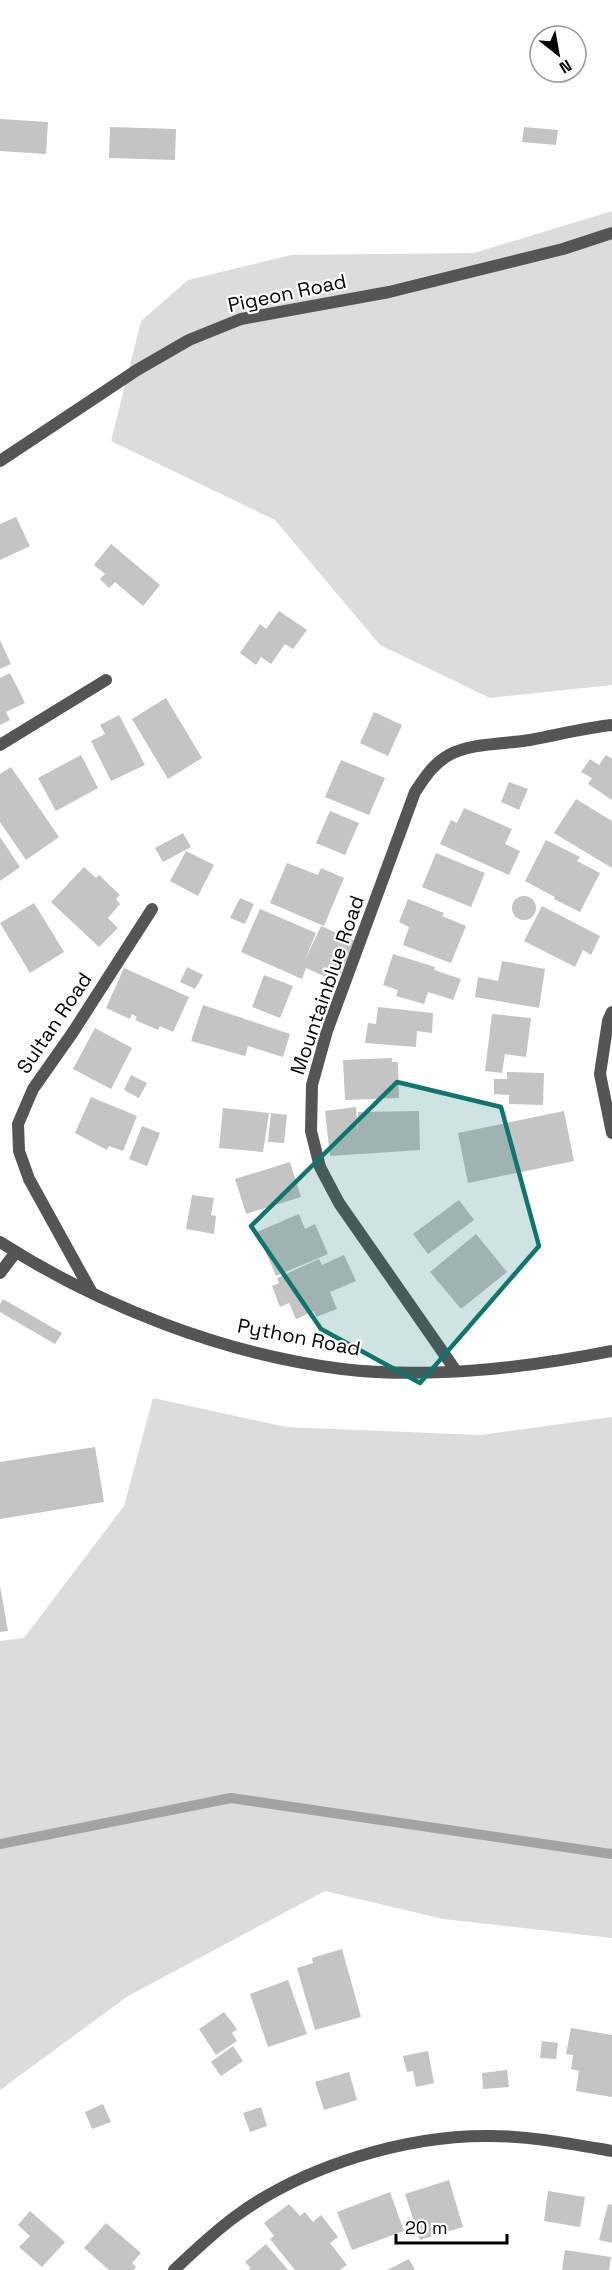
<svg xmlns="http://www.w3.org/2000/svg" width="612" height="2270" font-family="'Space Grotesk',sans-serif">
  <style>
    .green { fill: #dcdcdc }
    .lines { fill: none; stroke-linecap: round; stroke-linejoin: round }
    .stream { stroke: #a3a3a3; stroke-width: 10 }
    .building { fill: #c4c4c4 }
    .service { stroke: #555; stroke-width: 12 }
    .minor { stroke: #555; stroke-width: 12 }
    .marked { fill: #0f766e; fill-opacity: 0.2; stroke: #0f766e; stroke-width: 4.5; stroke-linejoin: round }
    .labels { text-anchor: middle; stroke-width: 4.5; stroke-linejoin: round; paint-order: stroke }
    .street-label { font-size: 20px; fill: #000; stroke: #fff }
  </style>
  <rect width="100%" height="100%" fill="#fff"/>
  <path class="green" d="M612 211V685L490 698 380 645 275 520 111 441 141 321 188 280 291 255 474 253Z
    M153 1398 286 1427 480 1435 612 1417V1938L443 1919 325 1891 128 1996 0 2090V1641L24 1638 124 1506Z"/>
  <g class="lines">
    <path class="stream" d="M0 1844 231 1798 612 1854"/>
  </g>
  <path class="building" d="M0 119 48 122 46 154 0 151Z
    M110 127 176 129 175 160 109 158Z
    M524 127 558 130 556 145 522 142Z
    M16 517 30 546 0 560V524Z
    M111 544 160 585 143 606 115 582 109 588 100 579 105 574 94 565Z
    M279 611 307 630 293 649 285 644 271 664 261 657 256 665 240 653 260 624 266 629Z
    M0 640 11 664 0 669Z
    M10 673 25 703 6 712 10 720 0 725V678Z
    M166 698 202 758 168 779 132 719Z
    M374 712 402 725 388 756 360 743Z
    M119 715 145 765 111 781 91 741 105 734 100 725Z
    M81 755 98 788 56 811 38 778Z
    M606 755 612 759V800L588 784 592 778 581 772 590 759 599 765Z
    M341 760 385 778 369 815 325 797Z
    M11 767 59 837 26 860 0 822V774Z
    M509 782 528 789 519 810 501 802Z
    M576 799 612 821V868L554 833Z
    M464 808 512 829 505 844 520 851 509 875 440 844 451 820 457 823Z
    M330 811 359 823 345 855 316 843Z
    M183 833 191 847 163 862 155 848Z
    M0 837 20 867 0 881Z
    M546 840 580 857 577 861 600 873 580 912 554 899 555 897 525 881Z
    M186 851 214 865 198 896 170 881Z
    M436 853 485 873 471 907 422 887Z
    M287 863 318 875 321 868 344 878 324 926 270 903Z
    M84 867 96 878 99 875 120 895 116 899 120 904 108 918 118 928 99 947 51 902Z
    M512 908a12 12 0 1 1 24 0a12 12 0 1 1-24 0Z
    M240 898 254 904 245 924 230 918Z
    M408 899 444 913 442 916 466 926 451 963 403 945 409 927 399 922Z
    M34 903 64 952 30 973 0 923Z
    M542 906 600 936 591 955 583 950 575 967 524 941Z
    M260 909 316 933 304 962 321 926 355 941 337 982 306 968 302 979 241 952Z
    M393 954 435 967 434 970 461 979 453 1000 428 992 424 1004 396 996 398 990 383 985Z
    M502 961 545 969 539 1008 475 997 478 977 498 981Z
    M187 967 203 975 195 989 180 982Z
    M124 968 189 997 173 1032 160 1026 158 1030 135 1020 137 1017 132 1014 130 1019 106 1008Z
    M264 975 293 986 280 1018 252 1007Z
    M203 1005 290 1034 283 1057 248 1046 245 1056 191 1041Z
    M378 1007 433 1013 432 1033 417 1031 416 1047 365 1043 368 1023 376 1024Z
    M492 1014 531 1018 526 1057 505 1054 502 1073 485 1071Z
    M95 1028 132 1048 111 1089 73 1069Z
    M392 1058V1062H398L399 1098 345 1100 343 1060Z
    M507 1072 544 1073 543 1105 509 1104V1095L494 1094V1079H507Z
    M131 1075 147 1083 139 1098 124 1090Z
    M91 1097 137 1116 123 1151 109 1146 107 1150 75 1133Z
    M356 1107 358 1133V1112L419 1111 420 1150 330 1156 325 1111Z
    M223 1108 269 1113 263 1152 219 1148Z
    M564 1111 574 1161 468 1183 458 1133Z
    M271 1113 287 1115 284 1143 268 1142Z
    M142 1126 160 1133 147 1166 129 1159Z
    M290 1162 301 1197 246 1214 235 1179Z
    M192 1195 214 1198 211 1215 216 1216 214 1234 186 1229Z
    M459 1200 474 1220 428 1254 413 1234Z
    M299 1214 305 1229 315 1224 328 1254 276 1276 257 1232Z
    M476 1234 507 1272 461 1309 430 1272Z
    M344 1255 356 1281 330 1292 337 1309 316 1317 314 1311 296 1319 289 1303 280 1307 272 1286 279 1283 277 1278 319 1259 322 1265Z
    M3 1299 62 1333 55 1344 0 1312V1304Z
    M95 1447 104 1502 0 1519V1462Z
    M0 1586 8 1631 0 1632Z
    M342 1949 361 2017 315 2030 297 1968 313 1963 312 1958Z
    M288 1980 307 2034 268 2047 250 1994Z
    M224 2012 237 2029 232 2033 237 2041 216 2055 199 2029Z
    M571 2028 612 2035V2097L576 2091 579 2071 571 2069 573 2055 566 2054Z
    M542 2041 558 2043 556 2059 540 2058Z
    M233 2046 243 2061 221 2076 211 2062Z
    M428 2051 434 2083 416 2087 413 2071 407 2072 403 2056Z
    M507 2070 509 2087 483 2089 482 2073Z
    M349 2072 357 2100 324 2110 315 2082Z
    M103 2104 111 2122 92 2129 85 2112Z
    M261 2107 267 2126 250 2132 243 2113Z
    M449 2180 463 2227 420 2240 405 2194Z
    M548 2191 585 2197 580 2227 544 2221Z
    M390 2192 404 2231 352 2250 337 2212Z
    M289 2204 300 2216 305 2212 313 2222 321 2215 338 2237 330 2243 347 2265 340 2270H295L270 2239 274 2236 264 2223Z
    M608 2204 612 2205V2243L599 2240Z
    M30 2211 65 2242 42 2267 19 2247 30 2236 18 2225Z
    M106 2223 141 2253 132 2263 136 2267 134 2270H109L84 2248Z
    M266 2244 288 2270H248L251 2268 245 2262Z
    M565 2250 611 2257 609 2270H562Z
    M409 2259 415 2270H387Z"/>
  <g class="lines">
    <path class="service" d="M0 1273 16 1252"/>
    <path class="minor" d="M0 461 137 370 189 340 241 319 389 292 563 249 612 233
      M0 745 106 680
      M612 1012 608 1021 600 1074 612 1133
      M0 1242C100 1306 223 1354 342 1369 427 1379 528 1368 612 1351
      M92 1293 29 1179 19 1151 18 1124 33 1089 73 1032 152 909
      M456 1371 339 1203 320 1167 311 1131 312 1085 327 1031 415 792C425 777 433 764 449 755 470 743 506 744 530 740 558 735 584 728 612 725
      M174 2270C194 2251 214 2232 236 2216 304 2166 406 2135 490 2136 531 2136 572 2144 612 2151"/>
  </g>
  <path class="marked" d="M397 1082 501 1107 539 1246 420 1383 321 1329 251 1226Z"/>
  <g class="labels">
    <g class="street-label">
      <text transform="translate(287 293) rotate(-12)" y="7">Pigeon Road</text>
      <text transform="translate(327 985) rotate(-71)" y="7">Mountainblue Road</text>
      <text transform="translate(54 1023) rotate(-56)" y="7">Sultan Road</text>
      <text transform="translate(299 1337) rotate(11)" y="7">Python Road</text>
    </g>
  </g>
  <g transform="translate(558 54) rotate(149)"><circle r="28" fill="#ffffff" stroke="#999999" stroke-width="1.5"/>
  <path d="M0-4.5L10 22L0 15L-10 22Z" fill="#000000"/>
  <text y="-9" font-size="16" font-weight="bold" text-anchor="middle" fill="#000000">N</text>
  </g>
  <path d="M396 2234v9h111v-9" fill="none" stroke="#000000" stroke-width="3"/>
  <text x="405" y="2234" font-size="18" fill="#000000" stroke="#ffffff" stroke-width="4.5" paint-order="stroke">20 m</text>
</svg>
